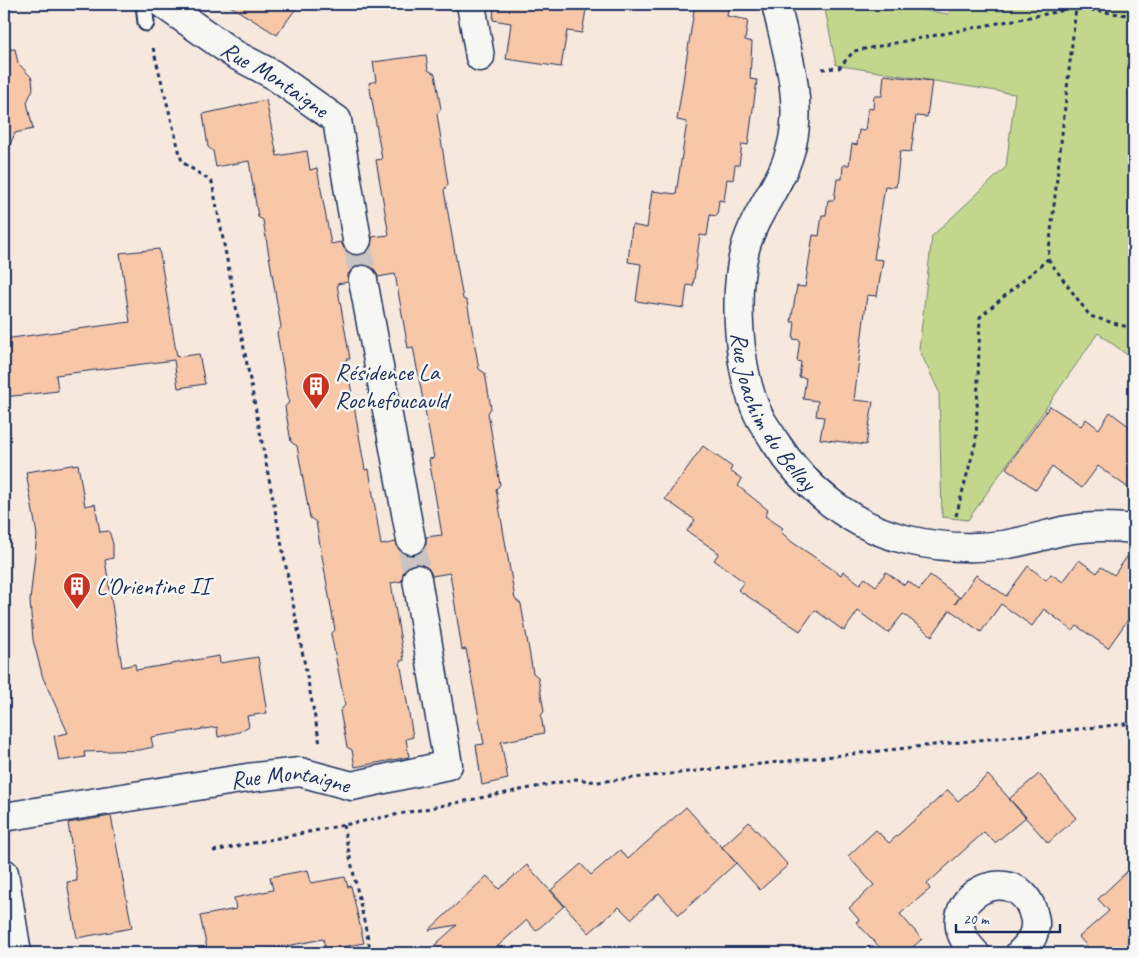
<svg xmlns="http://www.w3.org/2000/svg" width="1138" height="957" font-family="Caveat,sans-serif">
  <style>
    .green { fill: #c3d78c; stroke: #6f8375 }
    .building { fill: #f7c7a7; stroke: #1b2f5e; fill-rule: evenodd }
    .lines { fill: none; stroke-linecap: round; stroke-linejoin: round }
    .street-tunnel { stroke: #cac3c3; stroke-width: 28; stroke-dasharray: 28 14; stroke-linecap: butt }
    .lane-casing { stroke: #1b2f5e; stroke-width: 19 }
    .street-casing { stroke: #1b2f5e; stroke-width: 31 }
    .secondary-casing { stroke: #1b2f5e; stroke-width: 31 }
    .path { stroke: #1b2f5e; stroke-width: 3; stroke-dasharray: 4 4; stroke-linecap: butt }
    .lane { stroke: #f6f6f2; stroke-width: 15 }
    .street { stroke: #f6f6f2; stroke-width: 28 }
    .secondary { stroke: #f6f6f2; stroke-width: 28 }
    .labels { text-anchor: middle; stroke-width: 5; stroke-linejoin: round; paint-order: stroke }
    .street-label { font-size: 24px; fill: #1b2f5e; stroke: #f6f6f2 }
    .poi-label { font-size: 24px; fill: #1b2f5e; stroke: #f6f6f2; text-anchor: start }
  </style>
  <rect width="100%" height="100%" fill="#f6e8dc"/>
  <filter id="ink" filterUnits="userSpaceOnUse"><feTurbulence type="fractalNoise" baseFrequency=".02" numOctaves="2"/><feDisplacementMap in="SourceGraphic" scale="10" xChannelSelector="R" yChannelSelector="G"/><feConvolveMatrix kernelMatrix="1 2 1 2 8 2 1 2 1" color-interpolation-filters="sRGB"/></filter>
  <g filter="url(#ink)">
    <path class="green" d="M824 4H876L949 14 951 4H1134V360L1098 333 968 520 942 517 939 392 919 349 932 236 1006 167 1015 94 836 65Z"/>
    <path class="building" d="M227 4H299L277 35Z
      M494 4H587L582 33 567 31 561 67 506 59 511 23 493 20Z
      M695 4H729L727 16 748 20 745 40 752 42 750 79 757 80 748 145 742 144 739 165H735L733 180 727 179 724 201 719 200 717 216 710 215 707 236 700 235 693 286 687 285 684 308 636 301 641 264 628 262 632 225 647 228 652 191 676 194 687 122 677 120Z
      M15 49 18 63 32 78 33 89 27 102 33 129 15 133 5 157 4 50Z
      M426 55 428 70 435 74 441 109 437 114 448 184 444 190 463 299 467 301 479 369 485 373 491 408 488 413 500 485 496 489 498 500 515 599 521 604 533 673 538 677 544 711 541 716 544 733 501 742 508 779 482 785 476 745 484 744 466 649 462 650 450 573 432 576 429 569 422 564H414L407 567 403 573 402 581 391 583 404 660 400 661 413 737 406 739 409 757 355 767 352 750 347 747 340 711 345 705 331 634 335 630 316 522 310 518 297 446 291 442 285 407 289 402 277 333 281 327 263 220 258 217 249 161 216 167 213 151 208 147 203 114 266 100 277 156 307 151 310 170 317 168 331 244 341 242 345 250 352 255H360L367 252 371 246 372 237 389 235 376 160 382 159 369 83 376 81 373 62ZM361 265H368L375 270 378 277 395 274 408 348 413 347 434 458 429 459 442 535 426 537V545L421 552 413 555H406L399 550 396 542 381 545 369 469 365 470 346 359H350L337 284 348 282V274L353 268Z
      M884 75 932 81 927 117 916 116 911 152 900 151 896 187 885 186 874 259 883 260 877 296 867 295 854 400 873 402 866 445 820 439 824 417 816 416 818 401 803 399 806 378 799 377 801 362 797 361 800 340 793 339 795 322H791L797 286 805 287 813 235 819 236 822 215H826L828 200H834L837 179H842L843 165H849L852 144 857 145 859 130 865 131 868 108 873 109 874 96H882Z
      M159 249 177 357 199 354 205 384 178 388 174 360 56 375 58 391 4 397V339L130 322 120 253Z
      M1050 406 1081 426 1086 419 1099 429 1110 412 1134 430V492L1098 466 1082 488 1052 467 1036 490 1006 468Z
      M703 446 732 467 730 471 742 479 738 486 768 510 765 516 783 528 780 531 792 542 841 575 843 571 860 584 865 578 876 586 886 572 904 585 908 581 919 590 930 575 959 597 955 604 976 575 1006 596 1028 566 1046 580 1051 574 1063 582 1079 560 1097 573 1101 567 1114 575 1134 547V611L1108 648 1077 626 1073 631 1044 609 1032 626 1001 604 981 632 950 610 932 636 903 614 888 633 858 611 844 631 815 610 800 631 738 590 744 582 714 560 719 553 687 531 695 520 665 499Z
      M78 464 85 506 95 504 100 532 109 531 113 544V558L105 560 122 667 135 664 136 670 219 656 220 663 258 657 267 713 247 716 249 726 239 732 218 737 217 727 151 737 153 747 140 750 84 752 85 757 59 761 54 736 68 733 43 678 33 640 30 601 37 535 26 472Z
      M1039 774 1076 818 1048 843 1009 799Z
      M988 775 1026 817 995 843 984 832 927 884 930 889 900 914 922 939 906 953H885L856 922 859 920 849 908 874 885 848 856 876 830 889 843 948 790 958 801Z
      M686 807 736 863 679 915 659 893 631 919 619 907 589 933 551 890 581 864 591 875 620 850 628 859Z
      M111 816 132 928 77 938 67 882 77 881 68 823Z
      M749 822 788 865 760 890 722 847Z
      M527 865 564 906 536 931 527 920 490 953H426L457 925 429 930 487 876 499 889Z
      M1134 865V953H1093L1079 937 1109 911 1098 899Z
      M308 870 311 883 345 877 348 887 351 886 364 943 326 950 323 939 251 953H208L200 916 236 909 234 898 273 890 270 877Z"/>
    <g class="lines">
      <path class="street-tunnel" d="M357 240 363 280
        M411 540 417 579"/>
      <g class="lane-casing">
        <path id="lane" d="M144 4 146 23"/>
      </g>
      <g class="street-casing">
        <g id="street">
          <path id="s1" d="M163 4 234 54 272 74 337 120 357 240"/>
          <path d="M471 4 480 57"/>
          <path id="s2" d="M776 4C786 48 803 98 792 144 784 182 755 211 745 249 733 295 738 371 758 414 762 423 769 431 774 440 805 488 851 527 908 540 938 547 973 549 1003 545 1022 542 1042 536 1062 531 1086 526 1110 526 1134 529"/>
          <path d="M363 280 411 540"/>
          <path id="s3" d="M4 817 247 778 300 772 352 786 448 765 417 579"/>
          <path d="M975 953C923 901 1019 852 1034 916 1038 930 1031 943 1020 953"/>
        </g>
      </g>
      <g class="secondary-casing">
        <path id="secondary" d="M4 873 17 953"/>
      </g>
      <path class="path" d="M153 48 182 162 212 182 320 744
        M822 69 839 68 854 51 1076 8 1134 16
        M1048 259 1090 316 1134 329
        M956 516 976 441 980 317 1048 259 1076 8 1073 4
        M343 825 371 953
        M213 851 576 779 597 782 1134 723"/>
      <use href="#lane" class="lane"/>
      <use href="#street" class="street"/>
      <use href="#secondary" class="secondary"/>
    </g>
  </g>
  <defs>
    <g id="building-pin" transform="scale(1.4375)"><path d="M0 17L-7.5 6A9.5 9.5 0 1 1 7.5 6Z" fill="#c8321e" stroke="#f6f6f2"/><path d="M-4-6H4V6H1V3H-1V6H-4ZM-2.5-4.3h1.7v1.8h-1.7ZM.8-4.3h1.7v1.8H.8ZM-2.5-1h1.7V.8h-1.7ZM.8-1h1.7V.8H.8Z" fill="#fff"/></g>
  </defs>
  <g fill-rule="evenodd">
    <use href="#building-pin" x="316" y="386"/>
    <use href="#building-pin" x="77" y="586"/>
  </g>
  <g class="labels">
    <g class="street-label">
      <text dy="8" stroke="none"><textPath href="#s1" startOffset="135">Rue Montaigne</textPath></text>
      <text dy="8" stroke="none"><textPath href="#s2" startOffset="429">Rue Joachim du Bellay</textPath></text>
      <text dy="8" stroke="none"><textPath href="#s3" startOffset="290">Rue Montaigne</textPath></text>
    </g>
    <g class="poi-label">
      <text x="335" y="380">Résidence La<tspan x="335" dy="28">Rochefoucauld</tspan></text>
      <text x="96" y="594">L'Orientine II</text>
    </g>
  </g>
  <rect width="1138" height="957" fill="none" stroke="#f6f6f2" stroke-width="20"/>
  <rect x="10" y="10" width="1118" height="937" fill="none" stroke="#1b2f5e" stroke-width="2" filter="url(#ink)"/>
  <path d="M956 924v8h104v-8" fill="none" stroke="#1b2f5e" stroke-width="2.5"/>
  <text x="963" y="924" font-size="15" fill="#1b2f5e" stroke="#f6f6f2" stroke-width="4" paint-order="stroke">20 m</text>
</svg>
